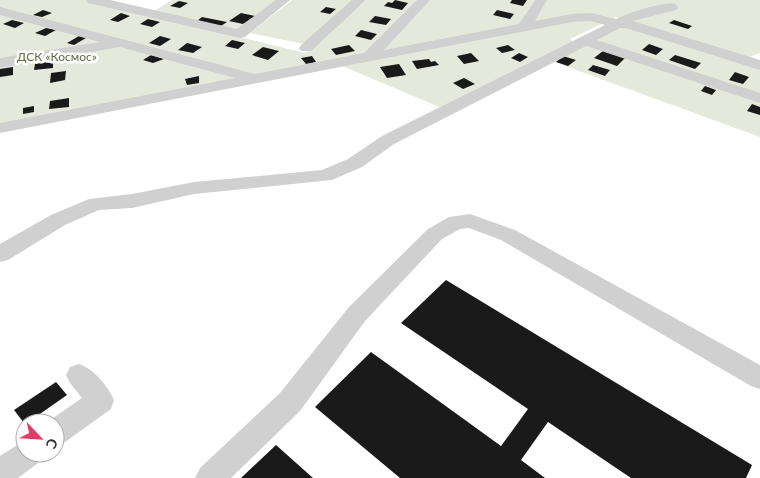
<svg xmlns="http://www.w3.org/2000/svg" width="760" height="478" font-family="Lato,sans-serif">
  <style>
    .green { fill: #e5e9dc }
    .building { fill: #1a1a1a }
    .lines { fill: none; stroke-linecap: round; stroke-linejoin: round }
    .minor { fill: #d0d0d0; fill-rule: evenodd }
    .labels { text-anchor: middle; stroke-width: 5; stroke-linejoin: round; paint-order: stroke }
    .far-park-label { font-size: 12px; fill: #5e6e40; stroke: #fff }
  </style>
  <rect width="100%" height="100%" fill="#fff"/>
  <path class="green" d="M0 0H87L305 53 367 0H760V53L747 58 616 17 570 39 574 42 444 109 340 65 0 125Z
    M172 0H280L243 29 235 30 154 11Z
    M292 0H353L304 44 250 33Z
    M611 27H633L760 63V137L549 60Z"/>
  <path class="building" d="M395 0 408 3 402 10 384 6 388 2 392 3Z
    M512 0H527L523 6 510 3Z
    M179 1 188 3 180 8 170 6Z
    M326 7 336 9 330 14 320 12Z
    M43 10 52 13 42 17 33 15Z
    M497 10 514 14 510 19 493 15Z
    M121 13 130 16 118 22 110 20Z
    M241 13 255 16 243 24 229 21Z
    M375 16 391 19 386 25 369 22Z
    M202 17 227 22 221 26 197 21Z
    M148 19 160 22 152 27 140 24Z
    M12 20 24 23 15 28 3 24Z
    M674 20 692 26 688 29 669 23Z
    M46 28 56 30 45 36 35 33Z
    M361 30 377 34 371 40 355 36Z
    M79 36 86 38 74 45 67 43Z
    M160 36 171 39 160 46 149 43Z
    M232 40 245 43 238 49 225 46Z
    M187 43 202 47 193 53 178 50Z
    M649 44 663 49 656 55 642 50Z
    M349 45 355 51 336 55 331 49Z
    M508 45 515 50 502 53 496 48Z
    M263 47 279 51 268 60 252 55Z
    M603 51 625 58 617 66 594 58Z
    M471 53 479 61 464 64 457 56Z
    M519 53 528 57 520 62 511 58Z
    M151 55 164 59 153 63 143 60Z
    M675 55 701 63 695 69 669 60Z
    M312 56 316 62 306 64 301 58Z
    M563 56 576 60 568 66 556 62Z
    M429 59 431 62 435 61 439 65 417 69 412 61Z
    M53 61V68L34 70 35 64Z
    M399 64 406 75 387 78 380 67Z
    M593 65 610 70 605 76 588 70Z
    M13 67V75L0 77V69Z
    M66 71 65 80 50 83 51 73Z
    M735 72 749 77 743 84 729 80Z
    M199 76V83L187 85 185 79Z
    M464 78 475 84 463 89 453 83Z
    M705 86 716 90 712 95 701 91Z
    M69 98V107L49 109 50 101Z
    M752 104 760 107V115L747 111Z
    M34 106V112L23 114V108Z
    M446 280 752 465 746 478H631L548 422 521 460 545 478H400L315 407 371 352 501 446 528 409 401 323Z
    M56 382 67 395 27 423H24L14 410Z
    M276 445 313 478H241Z"/>
  <g class="lines">
    <path class="minor" d="M87 0H110L237 29 276 0H290L245 37 240 38 88 3Z
      M352 0H366L311 51H301L299 48 301 45Z
      M417 0H430L384 50 519 24 535 0H547L535 21 572 14 591 13 616 19C628 13 664 1 676 4L678 7 676 10 633 21 760 60V70L626 28H620L597 40 760 93V103L586 46 394 144 362 167 332 180 194 194 132 208 99 210 65 225 8 260 0 262V244L51 215 89 199 132 194 194 182 322 170 348 159 382 136 605 25 591 21 572 22 0 133V123L235 78 120 47 0 68V58L100 42 0 15V7L255 74 364 53Z
      M470 214 515 230 760 365V389L751 386 501 240 469 228 460 229 442 239 365 321 300 411 231 478H195L200 468 280 393 349 307 428 229 449 217Z
      M79 364C94 369 108 386 114 400L111 409 65 442 55 446V423H46L82 398 70 383 66 375 70 367Z
      M25 440V453H42L38 463 18 478H0V456Z"/>
  </g>
  <g class="labels">
    <g class="far-park-label">
      <text x="57" y="61">ДСК «Космос»</text>
    </g>
  </g>
  <g transform="translate(40 438) rotate(115)"><circle r="24" fill="#ffffff" stroke="#adadad"/>
  <path d="M0-4L9 19L0 12L-9 19Z" fill="#e03e67"/>
  <text y="-8" font-size="14" font-weight="bold" text-anchor="middle" fill="#333333">С</text>
  </g>
</svg>
